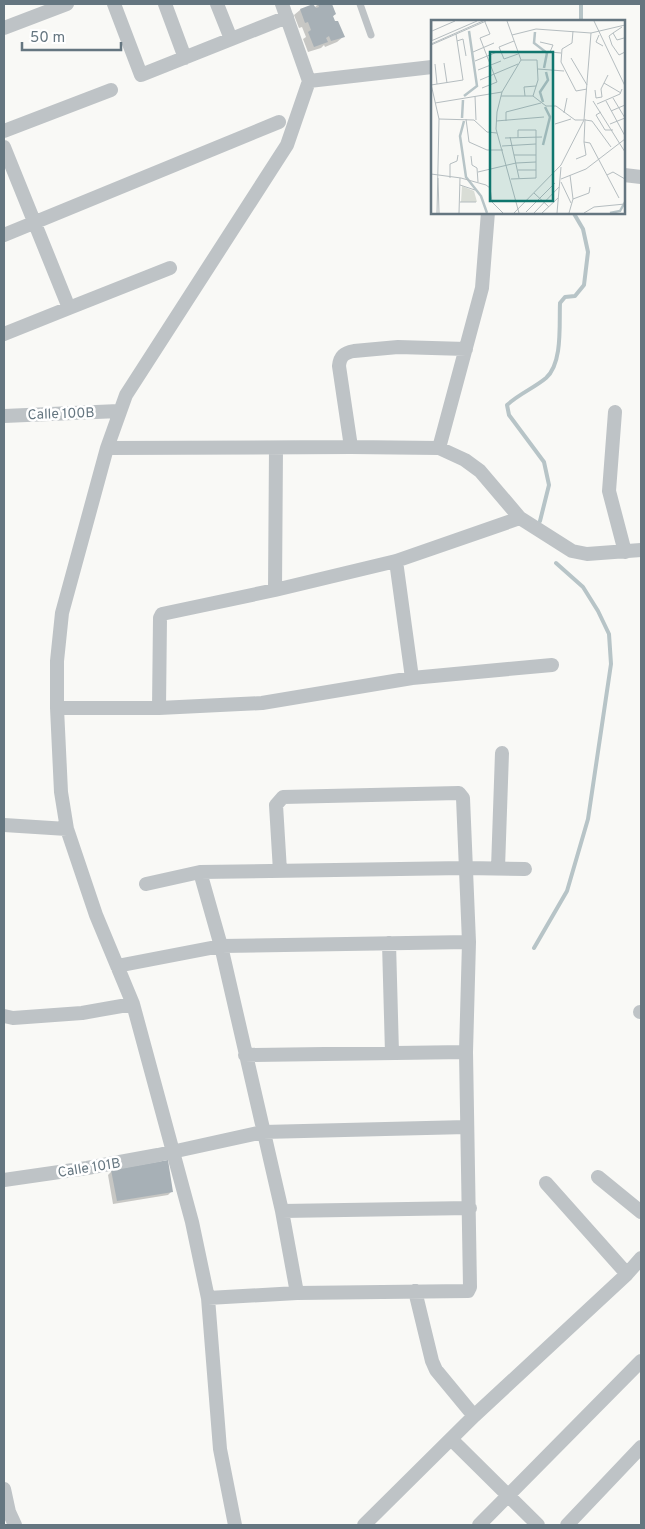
<svg xmlns="http://www.w3.org/2000/svg" width="645" height="1529" font-family="Overpass,sans-serif">
  <style>
    .shadow { fill: #0003 }
    .lines { fill: none; stroke-linecap: round; stroke-linejoin: round }
    .stream { stroke: #b7c4c7; stroke-width: 4 }
    .building { fill: #a7b0b6 }
    .service { stroke: #bec3c6; stroke-width: 7 }
    .minor { stroke: #bec3c6; stroke-width: 14 }
    .labels { text-anchor: middle; stroke-width: 5; stroke-linejoin: round; paint-order: stroke }
    .street-label { font-size: 14px; fill: #657680; stroke: #fff }
    .inset-river { fill: none; stroke: #b7c4c7; stroke-width: 2.5 }
    .inset-road { fill: none; stroke: #b5bdc0; stroke-width: 1 }
    .view { fill: #0f766e; fill-opacity: 0.15; stroke: #0f766e; stroke-width: 2.5 }
    .inset-edge { fill: none; stroke: #657680; stroke-width: 2.5 }
  </style>
  <rect width="100%" height="100%" fill="#f9f9f6"/>
  <path class="shadow" d="M318 4H331L335 14 332 17 343 37 337 42 325 47 324 45 321 48 308 52 303 39 306 37 302 27 299 28 294 15 300 10 315 7Z
    M112 1171 172 1191 168 1195 113 1204 108 1175Z"/>
  <g class="lines">
    <path class="stream" d="M581 4V21
      M540 521 549 485 544 462 509 415 507 405C519 394 534 388 546 378 563 363 559 324 560 303L565 297 575 296 584 285 588 252 583 229 573 212
      M534 948 567 891 588 819 611 664 609 634 598 611 583 587 556 563"/>
  </g>
  <path class="building" d="M313 4 316 8 319 7 318 4H332L336 14 333 16 335 21H338L345 37 331 41 329 36 326 38 328 42 314 47 308 32 311 30 308 22 305 23 300 9Z
    M168 1160 173 1192 117 1201 111 1170Z"/>
  <g class="lines">
    <path class="service" d="M360 4 371 35"/>
    <path class="minor" d="M114 4 141 75 287 17
      M165 4 185 58
      M217 4 231 39
      M4 28 67 4
      M309 81 432 67
      M4 131 111 90
      M4 147 69 308 4 334
      M624 175 641 177
      M4 235 279 122
      M69 308 170 268
      M615 412 609 491 625 552
      M4 416 119 411
      M351 447 339 366C340 356 344 353 354 351L398 347 466 349
      M107 448 351 447 439 448 465 460 480 471 520 518 572 551 587 554 641 550
      M439 448 482 288 488 212
      M396 561 412 678
      M275 590 276 448
      M57 708H159L262 703 412 678 552 665
      M159 708 160 618 162 614 275 590 396 561 520 518
      M4 825 67 829
      M498 868 502 753
      M200 872 221 946 282 1211 297 1293
      M146 884 200 872 465 868 525 869
      M389 943 392 1053
      M117 966 221 946 469 942
      M640 1012H641
      M4 1016 13 1018 82 1013 133 1004
      M245 1055 466 1052
      M598 1177 641 1212
      M4 1180 87 1168 158 1155 263 1132 467 1127
      M546 1183 627 1274
      M282 1211 470 1208
      M415 1291 432 1361 436 1370 474 1416
      M208 1298 297 1293 468 1291 470 1287 466 1052 469 942 463 798 459 793 283 797 276 805 280 871
      M451 1439 538 1525
      M4 1489 9 1512 15 1525
      M235 1525 220 1449 208 1298 192 1222 133 1004 96 915 67 829 61 792 57 708V661L62 613 107 448 126 395 287 145 309 81 282 4
      M364 1525 474 1416 627 1274 641 1258
      M479 1525 641 1361
      M567 1525 641 1447"/>
  </g>
  <g class="labels">
    <g class="street-label">
      <text transform="translate(61 413) rotate(-2)" y="5">Calle 100B</text>
      <text transform="translate(89 1167) rotate(-9)" y="5">Calle 101B</text>
    </g>
  </g>
  <g transform="translate(431 20)">
    <rect width="194" height="194" fill="#f9f9f6"/>
    <path d="M31 166 43 171 46 182H30Z" fill="#d9ddd6"/>
    <path class="inset-river" d="M104 12 103 23 116 33 113 48M33 76 46 66 38 11M112 82 109 72 117 60 115 52M31 98 32 80M33 101 29 116 35 157 50 176 56 193M112 125 119 97 114 87M179 193 189 191 194 182"/>
    <path class="inset-road" d="M1 1V20M76 1 90 40 71 72 66 92 65 109 88 193M163 1 194 66M191 7 182 13 186 20 193 18M1 11 24 1M142 11 141 23 131 29 130 42 145 71 156 69M182 13 178 16 181 25 188 35 194 32M81 15 105 9 160 13 194 5M168 15 165 22 172 26M0 21 46 1M26 21 32 19 35 36M83 21 68 27 73 39 87 34M109 22 122 25 119 32 130 33M0 24 52 1M0 25 55 1M42 32 63 23M140 38 156 65M90 40H106L107 60 102 76M44 41 66 32M13 43 16 63M4 44 6 64M107 49 133 51M47 50 70 41M49 60 87 44M173 63 190 73M0 64 8 99 6 193M0 65 32 60 25 14M51 68 66 62 49 18 59 14 54 2M164 70 165 78 171 77 170 69 177 55M44 76 45 100M70 76H102L115 86H125L144 100H153M94 76 93 67 105 66M182 78 194 98M162 81 194 132M175 81 194 116M4 83 71 72M166 84 189 74 191 69M180 91 194 85M170 92 165 95 174 110H182M133 93 136 78M8 99 43 100 56 112 66 113M35 99 38 122 56 130H72M154 99 153 122 159 123 188 178M154 100 161 101 180 127M65 101 113 97M75 101V92L110 83M124 104 140 99M179 104 194 98M79 117 88 158M74 118 111 117M71 126 105 124M83 135H105M40 136 41 145 46 148 47 162M145 139 155 135 153 122M87 150H105M47 152 85 143 105 142M0 154 30 158 55 165 59 168 61 182 72 193M176 155 182 152 194 159M7 158 8 193M19 158V144L26 141 27 135M80 159 105 158V110H87V117M130 159 155 149 194 119M130 162 140 183M29 165 44 170M103 173 118 187M142 179 158 173 159 167M29 182H45M95 192 124 163M28 193 29 158M83 193 130 145 153 100 160 13M103 193 128 167M111 193 127 178M126 193 130 147M138 193 142 179 139 155M153 193 163 187 194 184"/>
    <path class="view" d="M59 32H122V181H59Z"/>
    <rect width="194" height="194" class="inset-edge"/>
  </g>
  <rect width="645" height="1529" fill="none" stroke="#657680" stroke-width="10"/>
  <path d="M22 42v8h99v-8" fill="none" stroke="#657680" stroke-width="2.5"/>
  <text x="30" y="42" font-size="15" fill="#657680" stroke="#ffffff" stroke-width="4" paint-order="stroke">50 m</text>
</svg>
